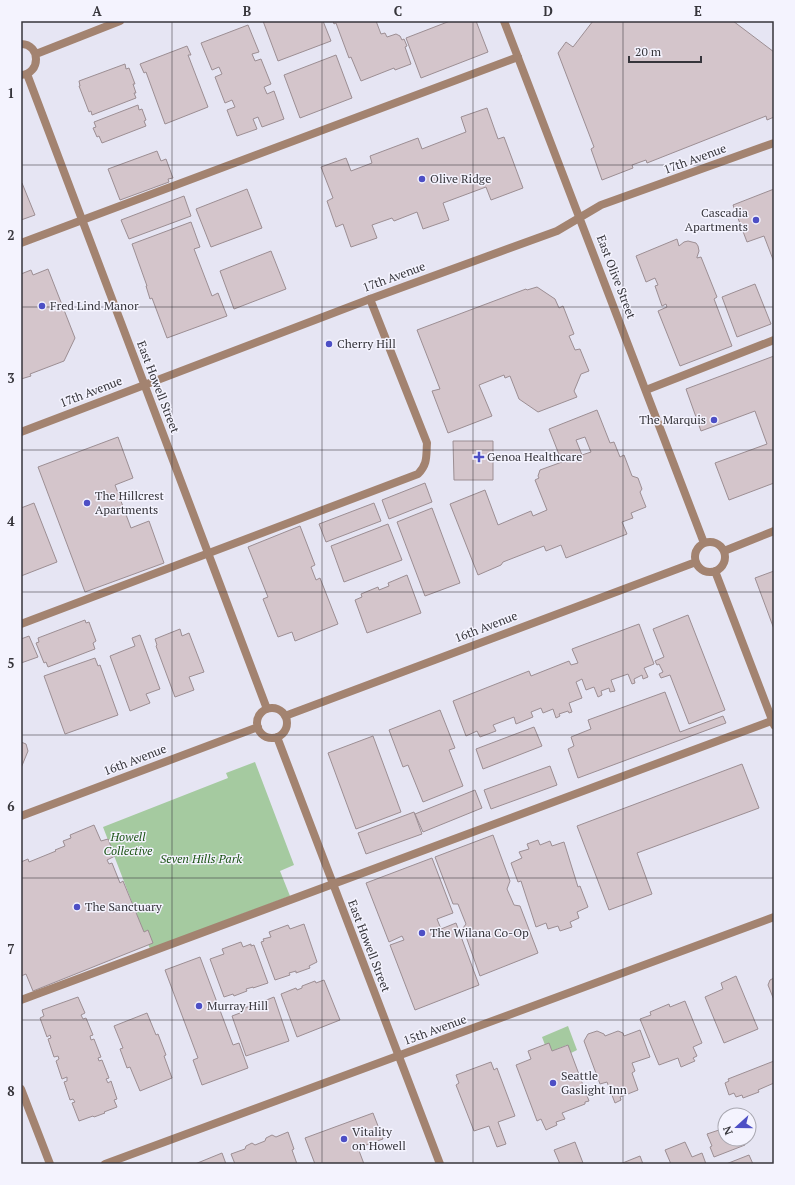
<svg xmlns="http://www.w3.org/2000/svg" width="795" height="1185" font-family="'PT Serif',serif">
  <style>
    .green { fill: #a5caa0 }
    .building { fill: #d4c5cb; stroke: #9c8e93; fill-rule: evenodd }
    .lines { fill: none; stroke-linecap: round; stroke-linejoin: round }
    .service { stroke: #a38370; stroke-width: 8 }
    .minor { stroke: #a38370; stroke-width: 8 }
    .tertiary { stroke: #a38370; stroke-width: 8 }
    .grid { fill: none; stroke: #36353b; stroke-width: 1; stroke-opacity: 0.55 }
    .poi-dot { fill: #4d4fc5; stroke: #f4f3fe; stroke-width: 1.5 }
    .labels { text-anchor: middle; stroke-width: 3; stroke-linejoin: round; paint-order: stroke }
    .street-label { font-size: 12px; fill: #36353b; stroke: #f4f3fe }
    .poi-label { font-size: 12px; fill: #36353b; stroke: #f4f3fe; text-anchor: start }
    .park-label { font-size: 12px; font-style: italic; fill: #1d5516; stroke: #f4f3fe }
    .neatline { fill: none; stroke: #36353b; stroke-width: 1.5 }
    .grid-label { font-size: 13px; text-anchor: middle; font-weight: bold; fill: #36353b }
  </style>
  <rect width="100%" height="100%" fill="#e6e5f3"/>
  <path class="green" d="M255 762 294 865 280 871 290 896 150 949 103 827 228 778 226 773Z
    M568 1026 577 1050 571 1053 567 1045 552 1051 545 1045 542 1037Z"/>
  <path class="building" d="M263 21H323L331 41 278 61Z
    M333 21H376L381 34 385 33 387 37 396 34 400 36 402 40 404 39 407 46 405 47 411 64 395 70 394 68 361 81 351 57 349 58 336 23 334 24Z
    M450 21H476L488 52 421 78 406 38Z
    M593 21H733L774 52V117L767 120 766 116 647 163 646 160 632 165 633 168 602 180 591 149 594 147 558 53 566 42 573 47Z
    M248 25 259 52 252 54 255 61 261 59 271 84 264 87 267 94 274 91 284 119 262 127 258 117 253 119 257 129 237 136 227 110 235 107 232 100 225 103 215 77 222 74 219 67 212 70 201 43Z
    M187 46 191 55H188L208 107 165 124 146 72 144 73 140 64Z
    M336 55 352 98 300 118 284 75Z
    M125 64 126 69 129 68 135 84H133L136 93H134L136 98 92 115 91 111 89 112 79 86H80L79 81Z
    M138 105 139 110 142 109 146 120 144 121 146 126 102 143 99 136 97 137 93 128 96 127 94 122Z
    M487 108 498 139 504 137 523 188 491 200 486 187 443 203 449 220 423 229 417 212 394 221 392 218 372 225 377 238 351 247 343 224 336 227 327 201 333 198 321 167 346 158 351 171 372 163 370 156 418 138 422 149 466 132 461 117Z
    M157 151 161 161 166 159 173 178 168 179 169 182 120 200 108 169Z
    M21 183H22L35 215 21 220Z
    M247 189 262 228 211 247 196 209Z
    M774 189V262L764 236 747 242 733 205Z
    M184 196 191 216 129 239 121 220Z
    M191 222 200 247 194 249 212 296 218 293 227 316 167 338 152 298 150 299 146 286H147L132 244Z
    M677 239 679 246 684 242 688 241 696 243 698 246 699 251 697 257V258L701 257 717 297 714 299 732 346 680 366 658 311 667 307 666 304 662 306 655 286 658 285 655 278 646 282 636 256Z
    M271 251 286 289 234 309 220 271Z
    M48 269 75 338 64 361 30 374 31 376 21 379V274L31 270 33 275Z
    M755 284 771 324 737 337 722 297Z
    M537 287 555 299 559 308 563 306 574 334 569 336 575 350 580 349 589 371 581 374 574 391 577 397 538 412 519 399 510 376 505 378 504 375 479 385 492 416 448 433 432 391 440 389 417 330 526 289 527 290Z
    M774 356V483L729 500 715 463 767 444 755 411 701 431 686 389Z
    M597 410 610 443 614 442 620 457 624 455 632 476 638 478 642 489 640 492 646 507 631 513 633 518 622 522 627 534 566 558 561 545 546 551 544 546 503 562 501 565 478 575 450 504 485 490 498 525 531 511 533 516 547 510 535 480 539 478 538 476 540 470 562 462 549 429ZM585 437 591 452 582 455 576 440Z
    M118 437 133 478 115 485 131 528 149 521 164 563 85 592 38 467Z
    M453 441H493V480H454Z
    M425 483 432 502 389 519 382 500Z
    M34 503 57 562 21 576V508Z
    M374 503 381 521 326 542 319 524Z
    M432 508 460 583 425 596 397 522Z
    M388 524 402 560 344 582 331 546Z
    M300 526 315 565 311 567 316 580 320 578 338 624 295 641 292 632 278 637 263 599 268 597 248 547Z
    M774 571V629L755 578Z
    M407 575 421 613 367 633 355 600 362 597 361 594 378 587 379 590 389 586 388 583Z
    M688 615 725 710 689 724 670 675 661 678 659 674 663 672 659 664 657 665 655 661 664 657 653 629Z
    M85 620 86 623 89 622 96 641 93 643 95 649 48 667 46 662 44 663 36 643 39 642 38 638Z
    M639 624 654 664 644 668 648 677 643 679 642 675 634 679 635 683 632 684 628 674 611 680 615 691 610 692 609 688 601 691 602 695 598 697 594 687 586 690 582 679 576 682 582 698 569 703 572 712 569 713 568 711 559 714 560 716 556 718 553 709 543 713 541 708 531 712 533 717 516 724 514 717 493 725 496 731 480 737 477 731 466 736 453 701 529 671 531 676 569 661 571 665 578 663 572 649Z
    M180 629 182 636 189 633 204 672 189 677 194 690 175 697 156 646 157 645 155 639Z
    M140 635 160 689 146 694 150 703 130 711 110 656 135 646 132 638Z
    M29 636 38 657 21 663V639Z
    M95 658 98 666 100 665 118 715 65 734 44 676Z
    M665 692 680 732 723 716 726 723 578 778 568 749 574 746 571 737 591 729 588 720Z
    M440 710 455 748 449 750 463 786 423 802 408 765 403 767 389 730Z
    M534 727 542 746 483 769 476 749Z
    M373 736 401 812 356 829 328 753Z
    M21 742 26 744 28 751 21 768Z
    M742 764 759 808 637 853 652 894 609 910 577 826Z
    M550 766 557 785 491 809 484 790Z
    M475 790 482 808 423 832 415 814Z
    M414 812 422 834 366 854 358 833Z
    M94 825 101 841 108 839 115 856 107 860 109 864 112 863 120 883 123 881 144 932 148 930 153 943 33 991 26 974 21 976V862L28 859 29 862 56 851 55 850 65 846 63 841 71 838 70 835Z
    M493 835 510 881 507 889 514 905 520 906 538 953 480 976 463 928 466 924 458 904H453L435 857Z
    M538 840 540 845 550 841 552 846 564 842 578 887 580 886 588 907 577 912 579 918 570 922 572 927 560 931 558 926 548 929 546 923 536 927 521 881 518 882 511 863 522 858 519 852 529 849 527 844Z
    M432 858 453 913 437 919 441 929 456 923 479 985 415 1010 390 945 404 940 402 936 389 942 366 883Z
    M304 924 317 962 309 966 310 968 296 973V971L289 973 290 975 275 980 261 942 264 941 263 939 271 937 269 932 288 925 290 929Z
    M241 942 243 947 251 944V946L254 945 268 983 253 988V987L246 989 247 991 234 996 233 994 224 997 210 959 224 954 222 949Z
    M200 957 233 1045 239 1043 248 1068 202 1085 193 1060 198 1058 165 970Z
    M736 976 758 1029 724 1043 705 997 723 989 721 983Z
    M774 978V1000L768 985 770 980Z
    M324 980 340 1020 297 1037 281 994 296 988 297 990 302 988V986L315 981 316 983Z
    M78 997 85 1013 81 1015 83 1019 86 1018 93 1035 90 1036 91 1040 94 1039 101 1057 98 1058 99 1061 102 1060 109 1078 106 1079 108 1083 111 1081 117 1099 114 1100 117 1107 104 1112 105 1113 94 1117 93 1116 79 1121 72 1103 75 1102 73 1099 70 1100 64 1082 67 1081V1077L62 1079 56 1061 59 1059 58 1056 54 1057 48 1039 51 1038 50 1035 47 1037 40 1018 44 1016 42 1010Z
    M274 997 289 1041 246 1056 232 1016 240 1013 239 1010 253 1005 254 1008 260 1005 259 1003Z
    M685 1001 702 1043 693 1047 697 1056 693 1058 695 1061 681 1067 678 1058 659 1065 640 1019 651 1015 650 1012 669 1004 670 1007Z
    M147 1013 156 1035 158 1034 166 1055 164 1056 172 1078 140 1091 130 1067 127 1068 120 1049 123 1048 114 1026Z
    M640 1030 650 1057 632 1063 635 1071 632 1073 638 1090 620 1097 621 1100 615 1103 607 1082 600 1084 584 1041 588 1034 597 1031 604 1034 605 1036 618 1031 623 1033 624 1036Z
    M549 1043 552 1051 568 1045 589 1101 585 1102V1104L562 1113 565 1119 556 1122 557 1125 546 1130 541 1119 537 1121 516 1065 531 1059 528 1051Z
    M774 1061V1083L758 1090 759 1092 743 1098 742 1095 736 1097 734 1093 729 1095 725 1083 729 1081 728 1079Z
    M491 1062 494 1070 497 1068 515 1116 498 1122 506 1144 497 1147 489 1126 474 1131 456 1085 459 1083 456 1075Z
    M373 1113 383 1139 358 1148 364 1164H315L305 1138Z
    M725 1128V1139H743L745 1145 714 1157 710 1147 712 1146 707 1134Z
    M288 1132 294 1149 292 1150 297 1164H235L231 1154 245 1149 246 1146 252 1143 255 1145 265 1141 266 1138 272 1135 276 1137Z
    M575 1142 583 1163 560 1164 554 1150Z
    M685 1142 692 1157 702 1153 706 1164H671L665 1150Z
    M222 1153 226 1164H195Z
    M749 1155 753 1164H726Z
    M640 1156 643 1164H620Z"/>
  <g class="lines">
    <path class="service" d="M21 243 518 57
      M646 390 774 340
      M21 624 418 474C428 464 426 456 427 443L370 299
      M21 1000 774 720"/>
    <path class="minor" d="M504 21 704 543
      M21 44C41 44 41 74 21 75
      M36 54 120 21
      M27 74 267 709
      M21 432 370 299 557 231 601 205 774 143
      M695 557a15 15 0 1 1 30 0a15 15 0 1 1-30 0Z
      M724 551 774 531
      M715 571 774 725
      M257 723a15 15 0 1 1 30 0a15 15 0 1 1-30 0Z
      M285 716 696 562
      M277 737 440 1164
      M21 816 258 727
      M21 1089 50 1164"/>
    <path class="tertiary" d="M105 1164 774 917"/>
  </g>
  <path class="grid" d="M172 21V1164M322 21V1164M473 21V1164M623 21V1164M21 165H774M21 307H774M21 450H774M21 592H774M21 735H774M21 878H774M21 1020H774"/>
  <g class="poi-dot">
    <circle cx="422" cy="179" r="4"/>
    <circle cx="756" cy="220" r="4"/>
    <circle cx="42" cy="306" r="4"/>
    <circle cx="329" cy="344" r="4"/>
    <circle cx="714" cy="420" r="4"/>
    <path d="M477 451h4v4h4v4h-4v4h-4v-4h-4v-4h4z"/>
    <circle cx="87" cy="503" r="4"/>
    <circle cx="77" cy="907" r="4"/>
    <circle cx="422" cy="933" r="4"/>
    <circle cx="199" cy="1006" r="4"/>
    <circle cx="553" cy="1083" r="4"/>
    <circle cx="344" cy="1139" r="4"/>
  </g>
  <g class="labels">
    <g class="street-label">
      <text transform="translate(695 159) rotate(-20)" y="4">17th Avenue</text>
      <text transform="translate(394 277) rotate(-20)" y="4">17th Avenue</text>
      <text transform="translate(616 277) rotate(69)" y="4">East Olive Street</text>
      <text transform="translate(158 387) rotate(69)" y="4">East Howell Street</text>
      <text transform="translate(91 392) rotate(-21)" y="4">17th Avenue</text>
      <text transform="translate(486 627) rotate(-21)" y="4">16th Avenue</text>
      <text transform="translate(135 760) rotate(-21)" y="4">16th Avenue</text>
      <text transform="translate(369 946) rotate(69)" y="4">East Howell Street</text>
      <text transform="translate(435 1030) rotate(-20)" y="4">15th Avenue</text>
    </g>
    <g class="poi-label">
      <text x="430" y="183">Olive Ridge</text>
      <text x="748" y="217" text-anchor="end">Cascadia<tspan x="748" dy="14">Apartments</tspan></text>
      <text x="50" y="310">Fred Lind Manor</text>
      <text x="337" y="348">Cherry Hill</text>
      <text x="706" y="424" text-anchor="end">The Marquis</text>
      <text x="487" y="461">Genoa Healthcare</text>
      <text x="95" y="500">The Hillcrest<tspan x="95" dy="14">Apartments</tspan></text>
      <text x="85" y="911">The Sanctuary</text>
      <text x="430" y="937">The Wilana Co-Op</text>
      <text x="207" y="1010">Murray Hill</text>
      <text x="561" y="1080">Seattle<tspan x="561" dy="14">Gaslight Inn</tspan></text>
      <text x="352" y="1136">Vitality<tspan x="352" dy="14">on Howell</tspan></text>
    </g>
    <g class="park-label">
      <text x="128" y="841">Howell<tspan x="128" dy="14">Collective</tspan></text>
      <text x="201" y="863">Seven Hills Park</text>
    </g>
  </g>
  <rect width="795" height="1185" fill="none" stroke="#f4f3fe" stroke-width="44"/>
  <g transform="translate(737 1127) rotate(249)"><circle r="19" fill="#f4f3fe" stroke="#a8a7b0"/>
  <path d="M0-3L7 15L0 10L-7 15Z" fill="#4d4fc5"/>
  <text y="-6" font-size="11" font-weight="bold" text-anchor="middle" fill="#36353b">N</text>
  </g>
  <path d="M629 56v6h72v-6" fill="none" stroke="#36353b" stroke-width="2"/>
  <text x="635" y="56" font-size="12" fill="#36353b" stroke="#f4f3fe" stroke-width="3" paint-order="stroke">20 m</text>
  <rect x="22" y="22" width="751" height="1141" class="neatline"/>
  <g class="grid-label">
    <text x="97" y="16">A</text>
    <text x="247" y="16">B</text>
    <text x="398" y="16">C</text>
    <text x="548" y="16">D</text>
    <text x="698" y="16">E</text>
    <text x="11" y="98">1</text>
    <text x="11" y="240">2</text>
    <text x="11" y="383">3</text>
    <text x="11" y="526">4</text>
    <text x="11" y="668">5</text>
    <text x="11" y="811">6</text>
    <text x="11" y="954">7</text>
    <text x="11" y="1096">8</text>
  </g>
</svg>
